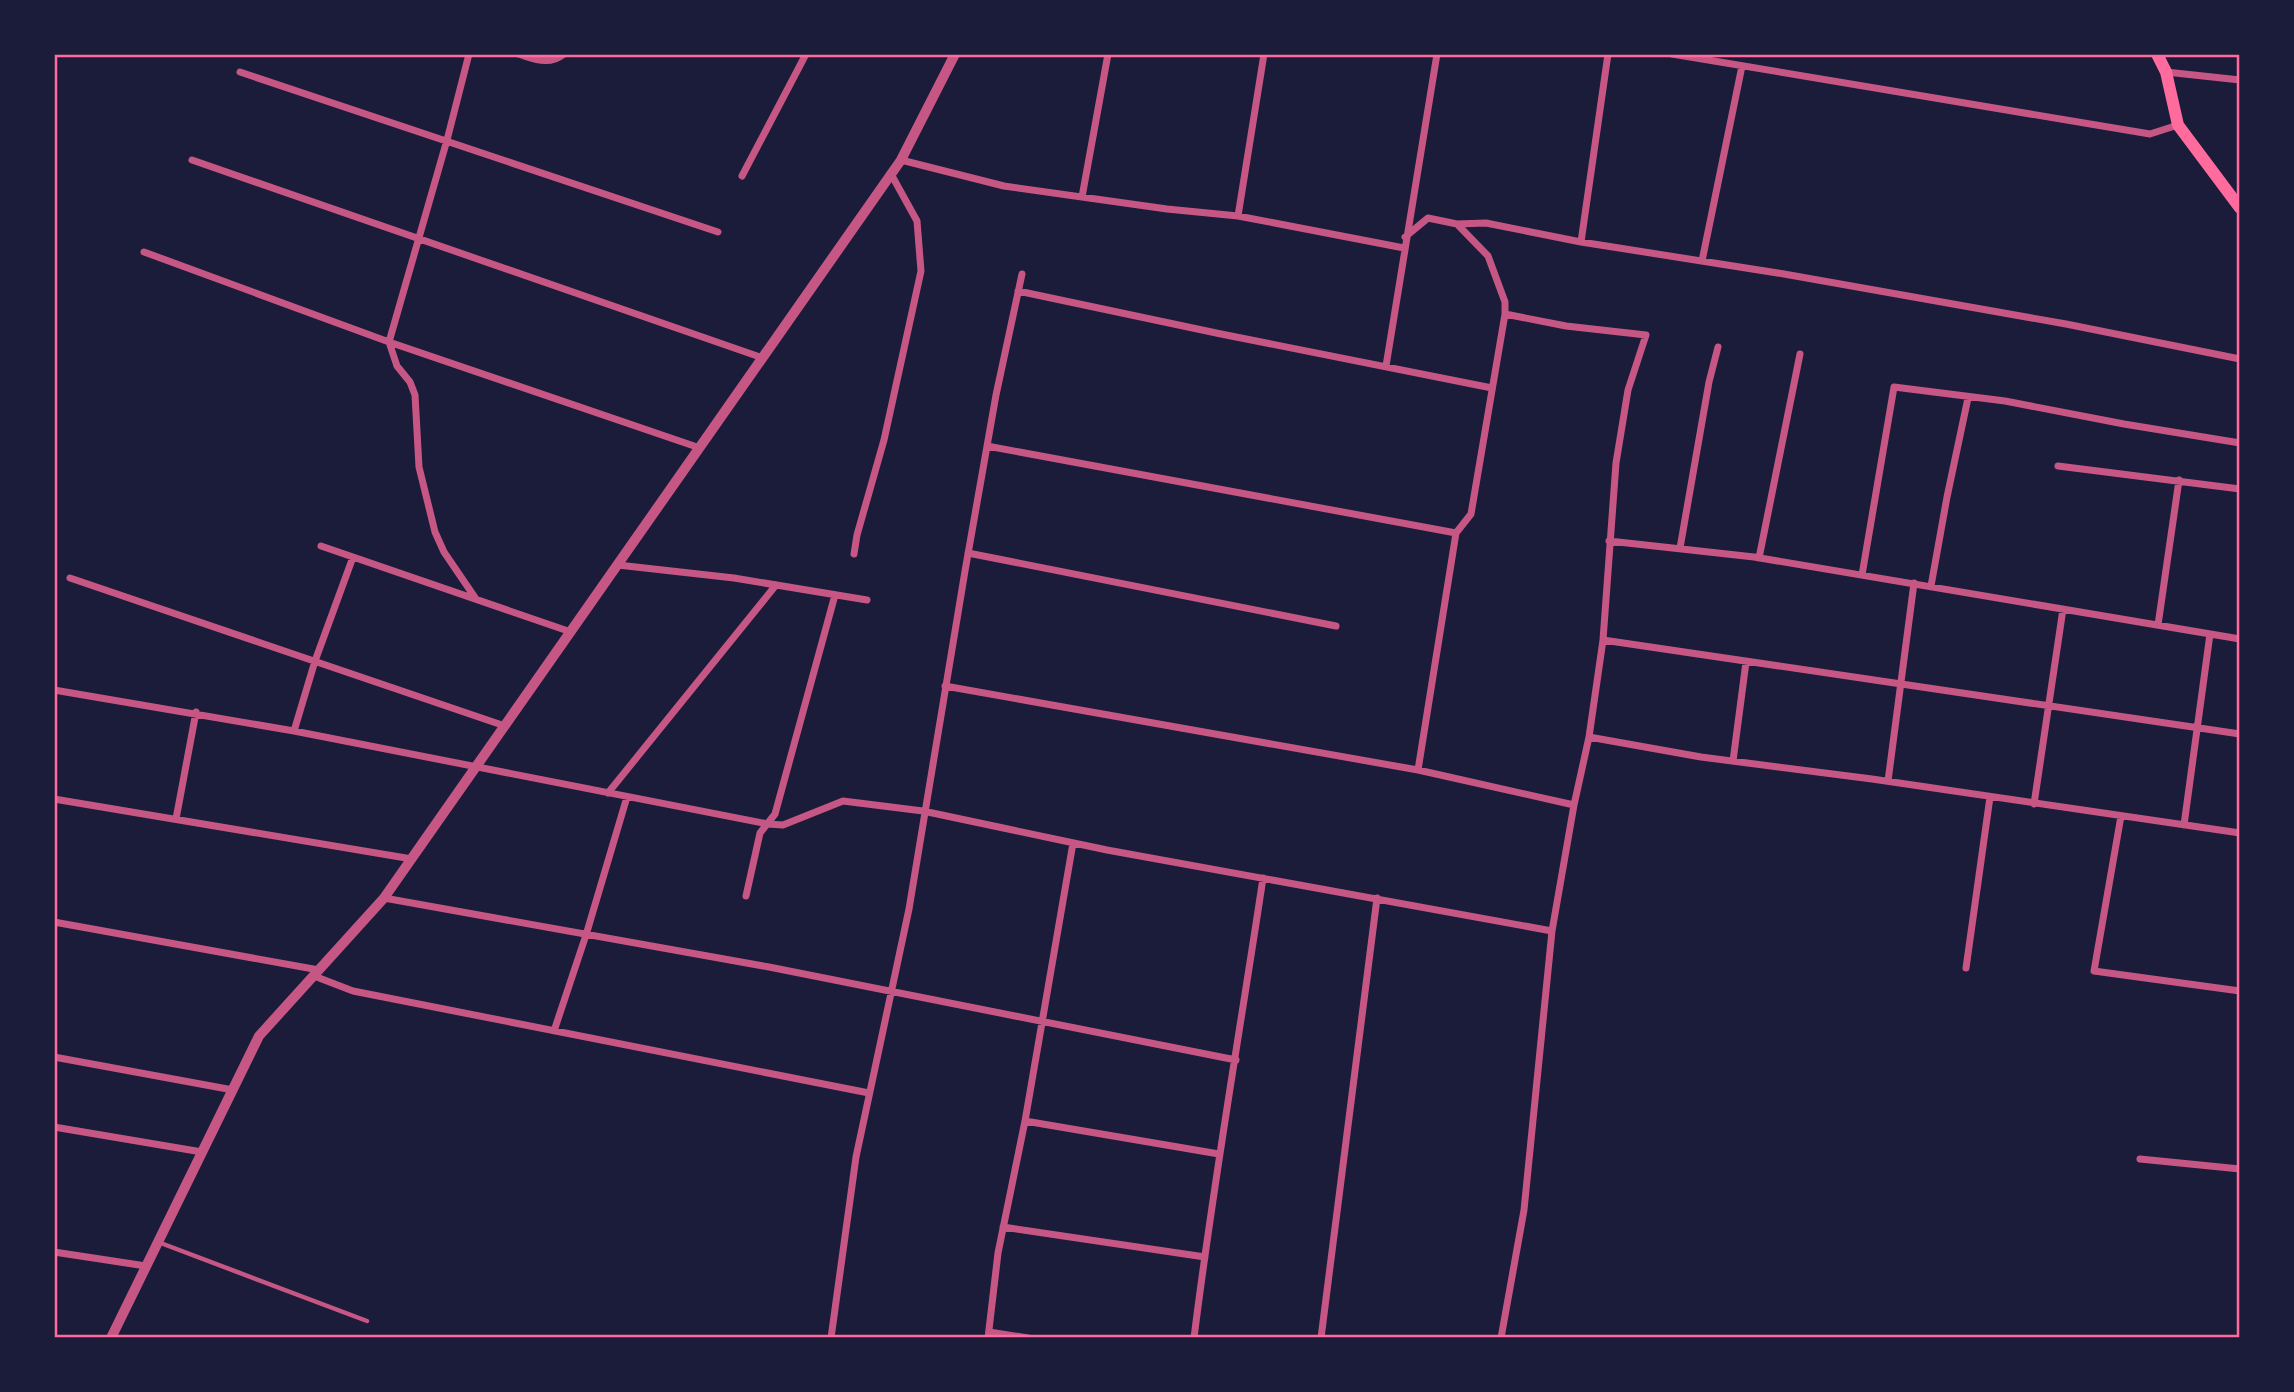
<svg xmlns="http://www.w3.org/2000/svg" width="2294" height="1392" font-family="Lora,serif">
  <style>
    .lines { fill: none; stroke-linecap: round; stroke-linejoin: round }
    .service { stroke: #c65784; stroke-width: 4.5 }
    .minor { stroke: #c65784; stroke-width: 7 }
    .tertiary { stroke: #c65784; stroke-width: 10 }
    .secondary { stroke: #ff6b9d; stroke-width: 12 }
    .neatline { fill: none; stroke: #ff6b9d; stroke-width: 2.5 }
  </style>
  <rect width="100%" height="100%" fill="#1b1b3a"/>
  <g class="lines">
    <path class="service" d="M158 1242 367 1321"/>
    <path class="minor" d="M469 54 447 140 389 342 397 366 410 382 415 395 419 467 435 532 444 552 476 599
      M518 54C535 59 549 66 564 54
      M1672 54 2150 134 2178 125
      M240 72 718 232
      M2166 72 2240 80
      M192 160 763 358
      M901 160 1004 186 1167 209 1238 216 1404 248
      M742 176 806 54
      M1082 197 1108 54
      M1238 216 1264 54
      M1457 224 1486 223 1581 242 1784 274 2066 324 2240 359
      M1405 237 1428 218 1457 224 1488 256 1505 302V314L1566 326 1646 335 1628 390 1616 463 1603 640 1589 737 1574 805 1552 931 1524 1210 1501 1338
      M1581 242 1608 54
      M144 252 389 342 700 448
      M1702 261 1742 66
      M1018 291 1221 334 1492 388
      M1386 366 1437 54
      M987 446 1456 533
      M2058 466 2240 489
      M1609 541 1754 557 2240 639
      M321 546 571 632
      M1680 548 1709 382 1718 347
      M968 553 1336 626
      M854 554 857 535 884 440 921 271 917 221 891 174
      M1759 558 1800 354
      M618 565 734 578 867 600
      M1862 575 1894 387 2005 401 2124 424 2240 443
      M70 578 505 726
      M1931 586 1947 497 1968 398
      M2158 625 2179 480
      M1603 640 2240 734
      M945 686 1418 770 1574 805
      M54 690 294 731 768 824 783 825 843 801 923 811 1107 850 1552 931
      M294 731 315 661 353 557
      M1589 737 1701 757 1872 779 2240 833
      M1733 761 1746 662
      M1418 770 1456 533 1471 514 1505 314
      M1888 781 1914 583
      M608 793 776 585
      M54 799 412 859
      M2034 804 2063 609
      M2121 816 2094 971 2240 991
      M176 819 196 712
      M2184 825 2210 634
      M746 896 760 833 775 814 835 595
      M384 898 769 967 1236 1060
      M54 922 319 970
      M1966 968 1990 797
      M314 976 353 991 869 1093
      M554 1031 586 935 627 797
      M54 1057 233 1090
      M1025 1121 1219 1154
      M54 1127 202 1152
      M2140 1159 2240 1169
      M1003 1227 1205 1257
      M54 1252 146 1266
      M989 1332 1028 1338
      M831 1338 856 1157 909 909 965 571 996 395 1022 274
      M988 1338 998 1253 1025 1121 1073 843
      M1194 1338C1213 1184 1240 1031 1263 878
      M1321 1338 1377 898"/>
    <path class="tertiary" d="M111 1338 259 1036 384 898 901 160 955 54"/>
    <path class="secondary" d="M2157 54 2166 72 2178 125 2240 208"/>
  </g>
  <rect width="2294" height="1392" fill="none" stroke="#1b1b3a" stroke-width="112"/>
  <rect x="56" y="56" width="2182" height="1280" class="neatline"/>
</svg>
